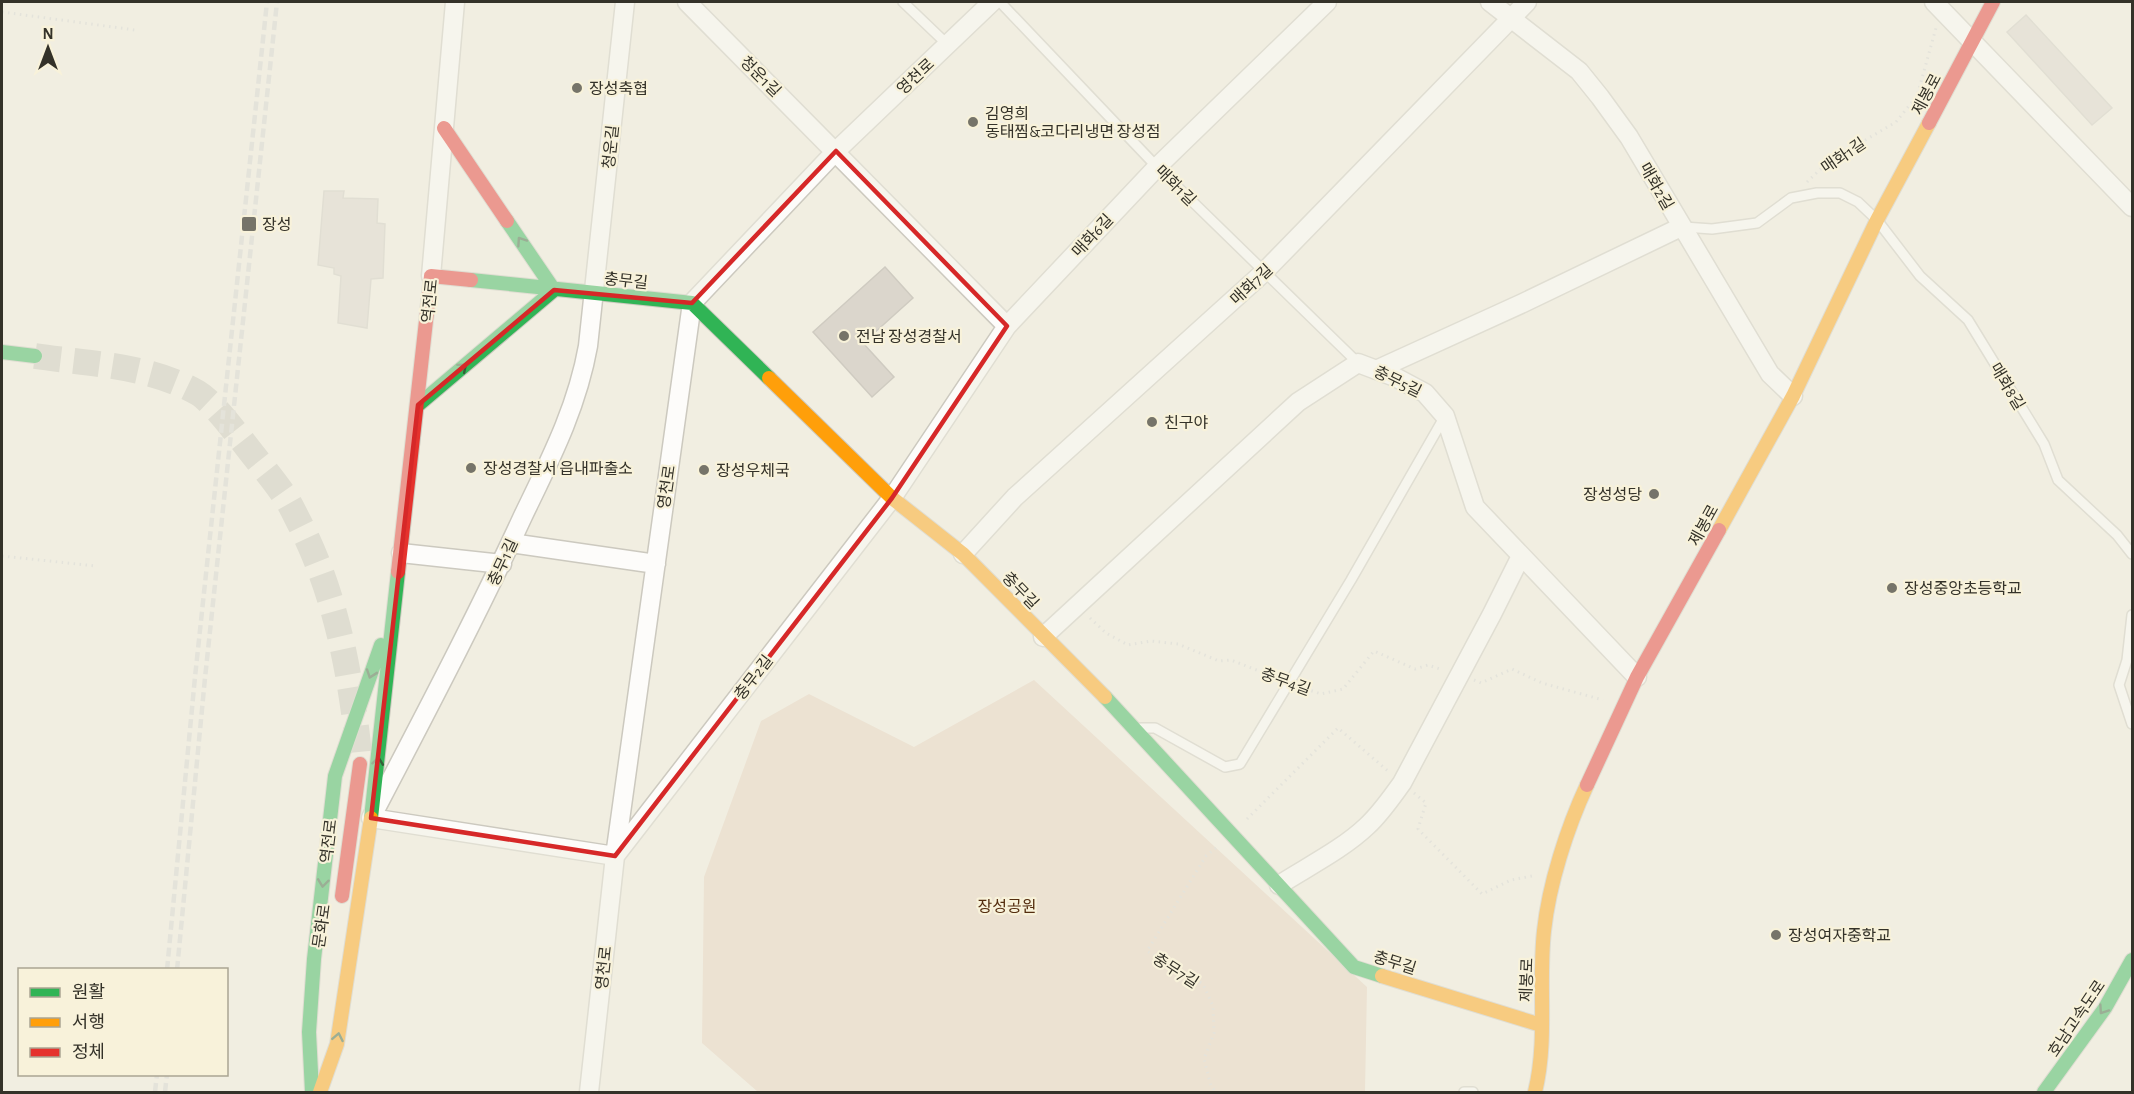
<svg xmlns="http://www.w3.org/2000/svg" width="2134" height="1094" font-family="'Alegreya Sans','Noto Sans KR',sans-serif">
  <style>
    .green { fill: #e7d2bf }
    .building { fill: #dbd6cc; stroke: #cfcbc1; stroke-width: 1.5 }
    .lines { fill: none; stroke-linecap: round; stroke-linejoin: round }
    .secondary-tunnel { stroke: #cbc8bc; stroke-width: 26; stroke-dasharray: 26 13; stroke-linecap: butt }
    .lane-casing { stroke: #ccc9bf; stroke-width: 12 }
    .street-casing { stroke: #ccc9bf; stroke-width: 21 }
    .fast-casing { stroke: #ccc9bf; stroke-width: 16 }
    .slow-casing { stroke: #ccc9bf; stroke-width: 16 }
    .jam-casing { stroke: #ccc9bf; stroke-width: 16 }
    .path { stroke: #d6d5d2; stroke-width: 3; stroke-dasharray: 1.5 4.5; stroke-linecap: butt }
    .lane { stroke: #fdfcfa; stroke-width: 9 }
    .street { stroke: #fdfcfa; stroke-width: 18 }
    .fast { stroke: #30b455; stroke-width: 14 }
    .slow { stroke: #ff9f0a; stroke-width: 14 }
    .jam { stroke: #e5322d; stroke-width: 14 }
    .rail { stroke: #d5d4d1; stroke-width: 4.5; stroke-dasharray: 9 4.5; stroke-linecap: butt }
    .oneway { stroke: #336038 }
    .marked { fill: none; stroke: #d62828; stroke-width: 4.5; stroke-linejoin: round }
    .poi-dot { fill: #767469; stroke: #f8f2da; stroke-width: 2 }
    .labels { text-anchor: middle; stroke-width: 4.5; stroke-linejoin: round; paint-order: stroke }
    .street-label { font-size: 16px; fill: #343229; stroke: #f8f2da }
    .poi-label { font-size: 16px; fill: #343229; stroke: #f8f2da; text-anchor: start }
    .park-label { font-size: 16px; fill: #542d0f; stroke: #f8f2da }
  </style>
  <rect width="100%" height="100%" fill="#f1eee1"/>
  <path class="green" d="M1034 680 1367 987 1365 1092H758L702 1043 704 877 761 721 809 694 914 747Z"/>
  <path class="building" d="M2026 15 2112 108 2092 125 2007 32Z
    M324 191H344L343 198 378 199 377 223 385 224 383 278 371 279 367 328 338 323 341 276 334 274V268L318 265Z
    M885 267 913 298 863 343 894 377 872 397 813 332Z"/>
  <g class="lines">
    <path class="secondary-tunnel" d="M35 356C90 364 149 365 198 393 213 402 236 433 247 447 260 464 274 480 286 498 292 507 296 517 301 526 338 600 352 682 360 764"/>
    <g class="lane-casing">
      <path id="lane" d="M903 2 948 45
        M1000 2 1157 167 1358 363
        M1684 227 1712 229 1757 223 1791 198 1817 193H1840L1858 202 1877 220 1920 276 1968 320 2044 444 2058 480 2117 535 2132 554
        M2132 615 2127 660 2119 685 2132 724
        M1141 728H1155L1225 767 1240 764 1351 580 1445 416
        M1464 1092H1473"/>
    </g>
    <g class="street-casing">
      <path id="street" d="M625 2 588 346C577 408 550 460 523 516 476 618 423 718 371 818L615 856 892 498 1007 326 1157 167 1327 2
        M687 2 1007 326
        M1490 2 1579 71 1600 97 1629 137 1770 374 1793 396
        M1934 2 2132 207
        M431 276 455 2
        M1376 370 1523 303 1681 227
        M511 543 656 564
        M401 553 502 564
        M963 554 1015 497 1264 272 1527 2
        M1043 637 1298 402 1358 363 1395 377 1425 393 1445 416 1475 507 1637 677
        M1279 885C1307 867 1343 849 1367 826 1381 813 1391 798 1402 783L1492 614 1521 556
        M589 1092 615 856 692 303 836 151 992 2"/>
    </g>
    <g class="fast-casing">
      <path id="fast" d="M471 280 692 303 769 378
        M2 352 35 356
        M418 405 554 290 507 221
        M1105 697 1354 967 1382 976
        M371 818 398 572
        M312 1092 309 1032 314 959 335 776 381 645
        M2044 1092 2105 1008 2132 960"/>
    </g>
    <g class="slow-casing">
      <path id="slow" d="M769 378 892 498 963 554 1105 697
        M1719 530 1793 396 1877 220 1929 123
        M1382 976 1541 1025
        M320 1092 337 1044 371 818
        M1535 1092C1548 1039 1538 985 1544 931 1549 884 1567 828 1587 785"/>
    </g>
    <g class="jam-casing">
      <path id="jam" d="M1929 123 1993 2
        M444 128 507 221
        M398 572 431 276 471 280
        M1587 785 1637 677 1719 530
        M342 896 360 764"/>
    </g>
    <path class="path" d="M2 12 135 30
      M1807 182 1828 162 1896 122 1917 96 1936 28
      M2 556 96 566
      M1090 618 1106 633 1128 645 1151 641 1178 644 1219 661 1231 660 1277 678
      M1474 680 1481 683 1512 669 1542 683 1603 700
      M1300 687 1321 694 1343 689 1374 651 1415 669 1428 665 1443 670
      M1414 793 1426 803 1418 829 1482 894 1511 880 1532 876
      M1247 819 1338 728 1388 771
      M1216 848 1206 856 1147 951 1203 984 1213 1006 1214 1033 1204 1059 1211 1086 1216 1092"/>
    <use href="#lane" class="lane"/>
    <use href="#street" class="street"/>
    <use href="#fast" class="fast"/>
    <use href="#slow" class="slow"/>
    <use href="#jam" class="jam"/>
    <path class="rail" d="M167 970 195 677 267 2
      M177 970 205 678 277 2
      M155 1092 157 1074
      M165 1092 167 1074"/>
  </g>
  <defs><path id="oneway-chevron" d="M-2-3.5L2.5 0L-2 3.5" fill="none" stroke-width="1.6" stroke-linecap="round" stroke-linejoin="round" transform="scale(1.5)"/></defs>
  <g class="oneway">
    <use href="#oneway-chevron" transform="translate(521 241) rotate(-124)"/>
    <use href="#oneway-chevron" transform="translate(463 367) rotate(-40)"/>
    <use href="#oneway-chevron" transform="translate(371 674) rotate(109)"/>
    <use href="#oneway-chevron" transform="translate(378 761) rotate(-83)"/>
    <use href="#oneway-chevron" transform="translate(323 883) rotate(97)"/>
    <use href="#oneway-chevron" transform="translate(2103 1010) rotate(124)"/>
    <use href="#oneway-chevron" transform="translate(338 1037) rotate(-79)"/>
  </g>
  <path d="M0 0H2134V1094H0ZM836 151 1007 326 892 498 615 856 371 818 418 405 554 290 692 303Z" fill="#f1eee1" fill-opacity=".55" fill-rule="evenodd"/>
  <path class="marked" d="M836 151 1007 326 892 498 615 856 371 818 418 405 554 290 692 303Z"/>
  <g class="poi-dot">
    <circle cx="577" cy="88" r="6"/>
    <circle cx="973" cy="122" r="6"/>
    <rect x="241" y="216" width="16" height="16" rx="3"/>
    <circle cx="844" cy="336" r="6"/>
    <circle cx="1152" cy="422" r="6"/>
    <circle cx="471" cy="468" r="6"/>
    <circle cx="704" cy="470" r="6"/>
    <circle cx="1654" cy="494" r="6"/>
    <circle cx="1892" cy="588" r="6"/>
    <circle cx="1776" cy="935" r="6"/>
  </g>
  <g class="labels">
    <g class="street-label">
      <text transform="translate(761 76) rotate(45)" y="6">청운1길</text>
      <text transform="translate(915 76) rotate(-43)" y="6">영천로</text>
      <text transform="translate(1926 94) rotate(-62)" y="6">제봉로</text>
      <text transform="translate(610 147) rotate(-84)" y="6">청운길</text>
      <text transform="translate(1843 155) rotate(-34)" y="6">매화1길</text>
      <text transform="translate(1176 185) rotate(45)" y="6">매화1길</text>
      <text transform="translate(1657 186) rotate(60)" y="6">매화2길</text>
      <text transform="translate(1092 235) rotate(-47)" y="6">매화6길</text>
      <text transform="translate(626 280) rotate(6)" y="6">충무길</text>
      <text transform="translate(1251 284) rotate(-43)" y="6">매화7길</text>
      <text transform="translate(429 301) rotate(-84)" y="6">역전로</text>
      <text transform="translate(1398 381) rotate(26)" y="6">충무5길</text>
      <text transform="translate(2008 386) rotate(59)" y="6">매화8길</text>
      <text transform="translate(666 487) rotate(-82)" y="6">영천로</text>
      <text transform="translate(1703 525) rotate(-61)" y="6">제봉로</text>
      <text transform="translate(502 562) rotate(-65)" y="6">충무1길</text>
      <text transform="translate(1021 590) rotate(46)" y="6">충무길</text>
      <text transform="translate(753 677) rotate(-52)" y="6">충무2길</text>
      <text transform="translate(1286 681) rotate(20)" y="6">충무4길</text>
      <text transform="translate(328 841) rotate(-83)" y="6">역전로</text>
      <text transform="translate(321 926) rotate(-82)" y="6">문화로</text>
      <text transform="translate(1395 962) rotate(17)" y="6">충무길</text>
      <text transform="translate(603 968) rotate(-84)" y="6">영천로</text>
      <text transform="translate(1176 970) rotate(33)" y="6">충무7길</text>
      <text transform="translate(1526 980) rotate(-88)" y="6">제봉로</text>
      <text transform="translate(2076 1018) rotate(-56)" y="6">호남고속도로</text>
    </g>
    <g class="poi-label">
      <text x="589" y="94">장성축협</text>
      <text x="985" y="119">김영희<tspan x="985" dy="18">동태찜&amp;코다리냉면 장성점</tspan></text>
      <text x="262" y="230">장성</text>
      <text x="856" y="342">전남 장성경찰서</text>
      <text x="1164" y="428">친구야</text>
      <text x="483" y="474">장성경찰서 읍내파출소</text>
      <text x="716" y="476">장성우체국</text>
      <text x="1642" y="500" text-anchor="end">장성성당</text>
      <text x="1904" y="594">장성중앙초등학교</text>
      <text x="1788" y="941">장성여자중학교</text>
    </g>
    <g class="park-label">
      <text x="1007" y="912">장성공원</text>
    </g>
  </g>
  <rect width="2134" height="1094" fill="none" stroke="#343229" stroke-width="6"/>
  <rect x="18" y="968" width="210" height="108" fill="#f8f2da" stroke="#aaa593" stroke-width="1.5"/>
  <rect x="30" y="988" width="30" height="9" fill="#30b455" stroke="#aaa593" stroke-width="1.5"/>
  <text x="72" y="998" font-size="18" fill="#343229">원활</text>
  <rect x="30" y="1018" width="30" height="9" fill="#ff9f0a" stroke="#aaa593" stroke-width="1.5"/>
  <text x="72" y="1028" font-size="18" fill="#343229">서행</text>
  <rect x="30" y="1048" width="30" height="9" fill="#e5322d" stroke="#aaa593" stroke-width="1.5"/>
  <text x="72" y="1058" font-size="18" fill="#343229">정체</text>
  <g transform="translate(48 48)" stroke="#f8f2da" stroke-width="4.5" paint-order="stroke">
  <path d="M0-4.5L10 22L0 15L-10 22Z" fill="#343229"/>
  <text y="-9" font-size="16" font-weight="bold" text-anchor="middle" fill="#343229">N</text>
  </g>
</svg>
